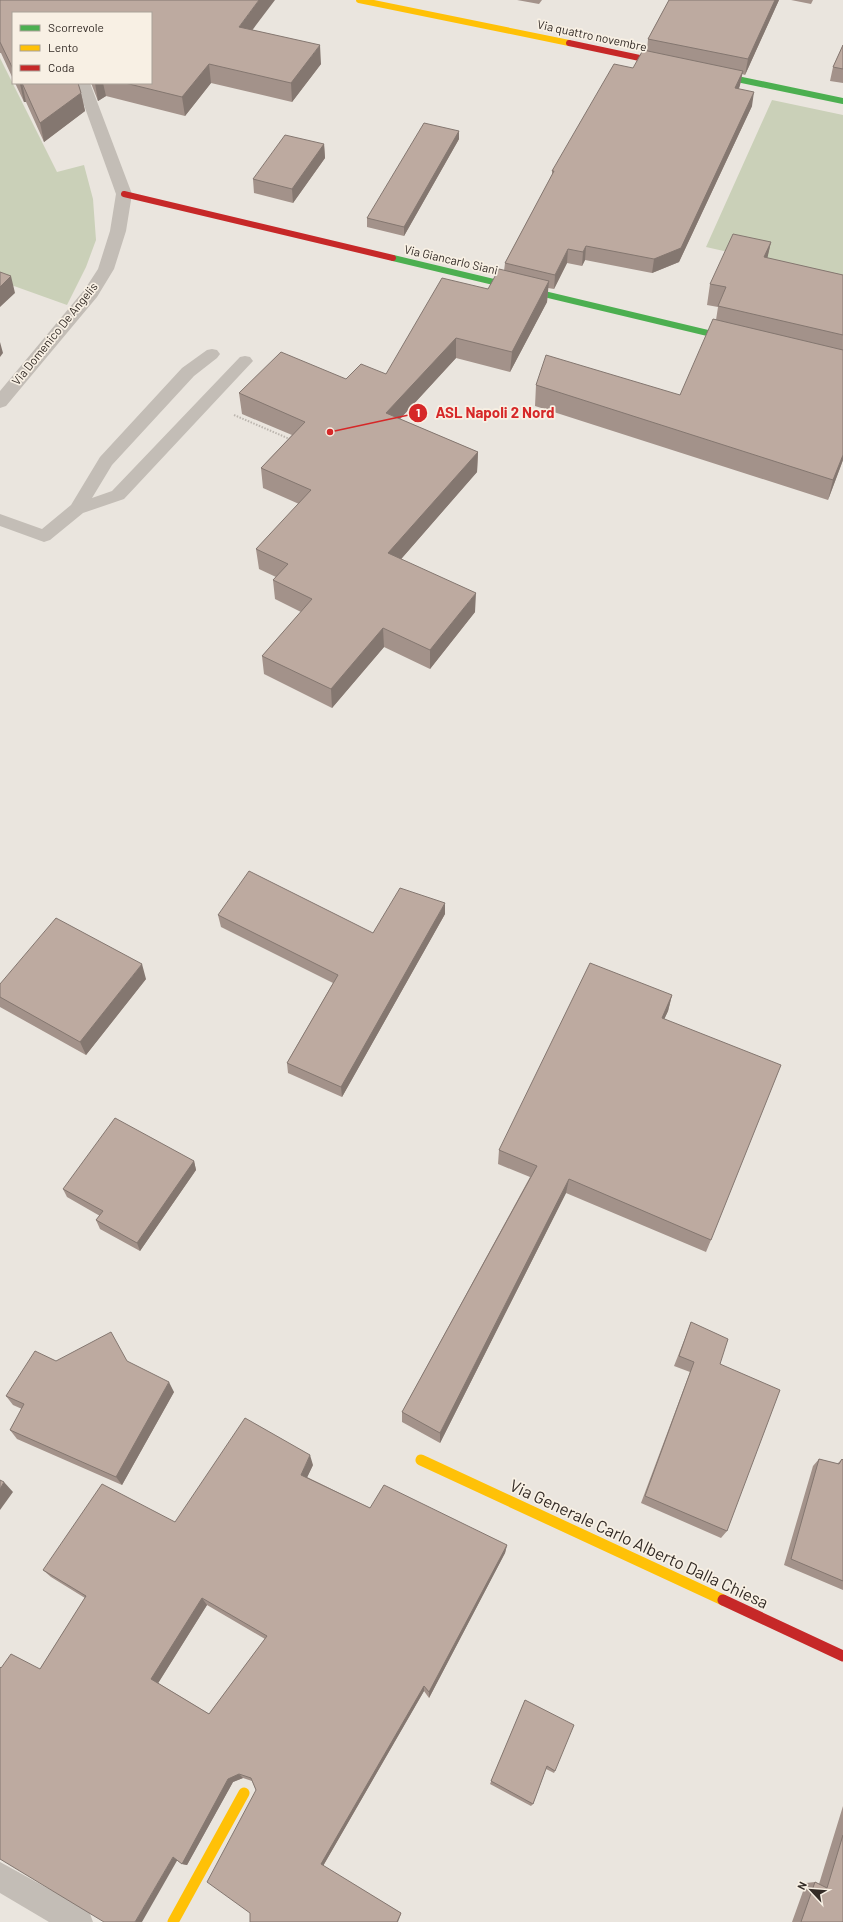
<svg xmlns="http://www.w3.org/2000/svg" width="843" height="1922" font-family="Barlow,sans-serif">
  <style>
    .green { fill: #cad0b8 }
    .lines { fill: none; stroke-linecap: round; stroke-linejoin: round }
    .path { stroke: #bcb6af; stroke-width: 2; stroke-dasharray: 1.5 1.5; stroke-linecap: butt }
    .lane { fill: #c3bdb6; fill-rule: evenodd }
    .street { fill: #c3bdb6; fill-rule: evenodd }
    .fast { stroke: #4caf50; stroke-width: 6 }
    .slow-far1 { stroke: #ffc107; stroke-width: 6 }
    .slow { stroke: #ffc107; stroke-width: 11 }
    .jam-far1 { stroke: #c62828; stroke-width: 6 }
    .jam { stroke: #c62828; stroke-width: 11 }
    .wall { fill: #a3928a; fill-rule: evenodd }
    .shaded-wall { fill: #847770 }
    .building { fill: #bdaaa0; stroke: #847770; fill-rule: evenodd }
    .labels { text-anchor: middle; stroke-width: 3.5; stroke-linejoin: round; paint-order: stroke }
    .far-street-label { font-size: 12px; fill: #332b26; stroke: #f8f0e4 }
    .near-street-label { font-size: 17px; fill: #332b26; stroke: #f8f0e4 }
    .leader { fill: none; stroke: #d62828; stroke-width: 1.5 }
    .callout-dot { fill: #d62828; stroke: #f8f0e4; stroke-width: 1.5 }
    .mark-label { font-size: 12px; text-anchor: middle; font-weight: bold; fill: #fff }
    .callout-label { font-size: 15px; text-anchor: middle; font-weight: bold; fill: #d62828; stroke: #f8f0e4; stroke-width: 3.5; stroke-linejoin: round; paint-order: stroke }
  </style>
  <rect width="100%" height="100%" fill="#eae5de"/>
  <path class="green" d="M0 58 57 172 84 165 93 199 96 240 86 267 67 305 0 281Z
    M772 100 843 115V278L706 247Z"/>
  <g class="lines">
    <path class="path" d="M234 415 292 440"/>
    <path class="lane" d="M212 349 217 350 220 354 217 358 194 376 112 465 92 498 112 491 240 357 245 356 250 357 253 361 124 499 83 513 50 540 44 542 0 526V514L42 529 71 505 100 457 182 368 207 350Z"/>
    <path class="street" d="M76 83H90L132 194 126 231 114 269 97 297 6 406 0 408V391L85 289 98 269 110 231 116 194Z
      M0 1862 89 1911 93 1922H49L0 1893Z"/>
    <path class="fast" d="M713 74 843 101
      M393 258 737 340"/>
    <path class="slow-far1" d="M359 0 569 43"/>
    <path class="slow" d="M421 1460 723 1600
      M173 1922 244 1793"/>
    <path class="jam-far1" d="M569 43 668 64
      M124 194 393 258"/>
    <path class="jam" d="M723 1600 843 1656"/>
  </g>
  <path class="wall" d="M0 0 253 30 321 64 292 102 211 83 185 116 106 96 98 101 91 83H151L13 13V79L1 53H0Z
    M517 0H542L539 4Z
    M669 0H779L745 75 742 74 740 85 739 89 752 106 679 262 652 273 585 260 582 266 567 263 554 289 548 288 547 302 510 372 456 358 400 419 478 452 477 472 401 559 475 612 430 669 384 647 332 708 264 674 262 656 301 612 275 599 273 580 276 577 259 569 256 549 299 504 263 488 261 468 292 435 242 414 239 393 386 374 488 289 504 271 505 263 552 175V171L647 51 648 39Z
    M791 0H813L811 4Z
    M843 45V83L830 81 833 67Z
    M15 83H78L81 93 85 111 44 142 26 102H24Z
    M459 131V139L404 236 367 227V218Z
    M324 144 325 158 293 203 254 193 253 179Z
    M771 242 767 258 843 275V460L828 500 535 406 536 385 680 395 716 320 718 307 707 305 710 284Z
    M445 914 342 1097 288 1073 287 1063 333 983 221 927 218 915 373 933Z
    M146 979 86 1055 0 1007V984Z
    M672 995 668 1011 664 1019 711 1240 706 1252 566 1193 440 1443 402 1422V1412L530 1177 498 1164 499 1150Z
    M194 1161 196 1170 140 1251 100 1229 96 1220 100 1216 67 1197 63 1189Z
    M691 1322 720 1364 727 1531 721 1538 641 1503 690 1372 674 1366 687 1333Z
    M56 1361 174 1392 122 1485 17 1439 10 1430 22 1409 13 1405 6 1396Z
    M819 1459 837 1464 842 1459 843 1460V1590L784 1565 813 1466Z
    M313 1465 307 1477 370 1508 507 1545 505 1553 429 1698 424 1691 323 1866 401 1913V1914L398 1922H250L256 1790 252 1781 243 1778 233 1782 187 1865 182 1864 178 1861 40 1669 85 1598 51 1577 43 1570 175 1522ZM207 1605 265 1639 209 1714 158 1683Z
    M525 1700 555 1771 554 1773 546 1769 533 1804 531 1806 490 1784Z
    M843 1806V1922H792L806 1883 815 1882 819 1884Z"/>
  <path class="shaded-wall" d="M259 0H275L241 45 239 27Z
    M775 0H779L745 75 748 59Z
    M320 45 321 64 292 102 291 83Z
    M209 64 211 83 185 116 182 97Z
    M743 71 740 85 733 102 735 88Z
    M22 83 26 102H24L20 84Z
    M95 83H103L106 96 98 101Z
    M754 92 752 106 679 262 652 273 654 259Z
    M81 93 85 111 44 142 40 123Z
    M459 131V139L404 236V227Z
    M324 144 325 158 293 203 292 189Z
    M771 242 766 264 764 257Z
    M586 246 585 260 582 266 583 252Z
    M568 249 567 263 554 289 555 275Z
    M11 276 15 293 0 307V287Z
    M549 281 547 302 510 372 512 352Z
    M456 338V358L387 433 386 413Z
    M0 342 3 353 0 357Z
    M478 452 477 472 389 573 388 553Z
    M843 455V460L828 500 833 480Z
    M476 593 475 612 430 669V650Z
    M383 628 384 647 332 708 331 689Z
    M445 903V914L342 1097 341 1087Z
    M142 964 146 979 86 1055 80 1042Z
    M672 995 668 1011 658 1033 662 1018Z
    M194 1161 196 1170 140 1251 137 1243Z
    M569 1179 566 1193 440 1443V1433Z
    M169 1382 174 1392 122 1485 116 1477Z
    M310 1455 313 1465 304 1484 301 1475Z
    M4 1482 13 1492 0 1510V1489Z
    M507 1545 505 1553 429 1698V1692Z
    M202 1598 207 1605 157 1685 151 1679Z
    M424 1686V1691L323 1866 321 1864Z
    M239 1774 243 1778 233 1782 187 1865 182 1864 228 1779Z
    M173 1857 178 1859 142 1922H135Z"/>
  <path class="building" d="M0 0H259L239 27 320 45 291 83 209 64 182 97 125 83H151V13H13V69L0 42Z
    M669 0H775L748 59 648 39Z
    M843 45V69L833 67Z
    M643 50 743 71 735 88 754 92 681 248 654 259 586 246 583 252 568 249 555 275 505 263 554 171H552L614 64 633 68Z
    M20 83H78L81 93 40 123 22 83 20 84Z
    M424 123 459 131 404 227 367 218Z
    M285 135 324 144 292 189 253 179Z
    M733 234 771 242 764 257 843 275V335L718 306 726 287 710 284Z
    M499 269 549 281 512 352 456 338 386 413 478 452 388 553 476 593 430 650 383 628 331 689 262 656 312 599 273 580 288 564 256 549 311 490 261 468 305 422 239 393 281 352 346 379 361 364 386 374 442 278 488 289Z
    M0 272 11 276 0 287Z
    M713 319 843 350V455L833 480 536 385 546 355 680 395Z
    M249 871 373 933 400 888 445 903 341 1087 287 1063 338 975 218 915Z
    M56 918 142 964 80 1042 0 997V984Z
    M590 963 672 995 662 1018 781 1065 711 1240 569 1179 440 1433 402 1412 537 1166 499 1150Z
    M115 1118 194 1161 137 1243 96 1220 103 1211 63 1189Z
    M691 1322 728 1339 720 1364 780 1390 727 1531 645 1496 694 1362 679 1356Z
    M111 1332 127 1361 169 1382 116 1477 10 1430 24 1404 6 1396 35 1351 56 1361Z
    M245 1418 310 1455 301 1475 370 1508 384 1485 507 1545 429 1692 424 1686 321 1864 401 1913 397 1922H250V1913L207 1882 256 1790 251 1778 239 1774 228 1779 182 1864 173 1857 135 1922H104L0 1859V1667L1 1668 11 1654 40 1669 86 1596 43 1570 102 1484 175 1522ZM202 1598 267 1636 209 1714 151 1679Z
    M819 1459 839 1464 842 1459 843 1460V1581L791 1559Z
    M0 1480 4 1482 0 1489Z
    M525 1700 574 1725 555 1771 547 1766 533 1804 491 1781Z
    M843 1835V1922H801L815 1882 827 1888Z"/>
  <g class="labels">
    <g class="far-street-label">
      <text transform="translate(592 36) rotate(12)" y="4">Via quattro novembre</text>
      <text transform="translate(451 260) rotate(13)" y="4">Via Giancarlo Siani</text>
      <text transform="translate(55 334) rotate(-51)" y="4">Via Domenico De Angelis</text>
    </g>
    <g class="near-street-label">
      <text transform="translate(639 1544) rotate(25)" y="6">Via Generale Carlo Alberto Dalla Chiesa</text>
    </g>
  </g>
  <path class="leader" d="M330 432L418 413"/>
  <g class="callout-dot">
    <circle cx="330" cy="432" r="4"/>
    <circle cx="418" cy="413" r="10"/>
  </g>
  <g class="mark-label">
    <text x="418" y="417">1</text>
  </g>
  <g class="callout-label">
    <text x="495" y="418">ASL Napoli 2 Nord</text>
  </g>
  <rect x="12" y="12" width="140" height="72" fill="#f8f0e4" stroke="#a9a198"/>
  <rect x="20" y="25" width="20" height="6" fill="#4caf50" stroke="#a9a198"/>
  <text x="48" y="32" font-size="12" fill="#332b26">Scorrevole</text>
  <rect x="20" y="45" width="20" height="6" fill="#ffc107" stroke="#a9a198"/>
  <text x="48" y="52" font-size="12" fill="#332b26">Lento</text>
  <rect x="20" y="65" width="20" height="6" fill="#c62828" stroke="#a9a198"/>
  <text x="48" y="72" font-size="12" fill="#332b26">Coda</text>
  <g transform="translate(811 1890) rotate(296)" stroke="#f8f0e4" stroke-width="3" paint-order="stroke">
  <path d="M0-3L7 15L0 10L-7 15Z" fill="#332b26"/>
  <text y="-6" font-size="11" font-weight="bold" text-anchor="middle" fill="#332b26">N</text>
  </g>
</svg>
